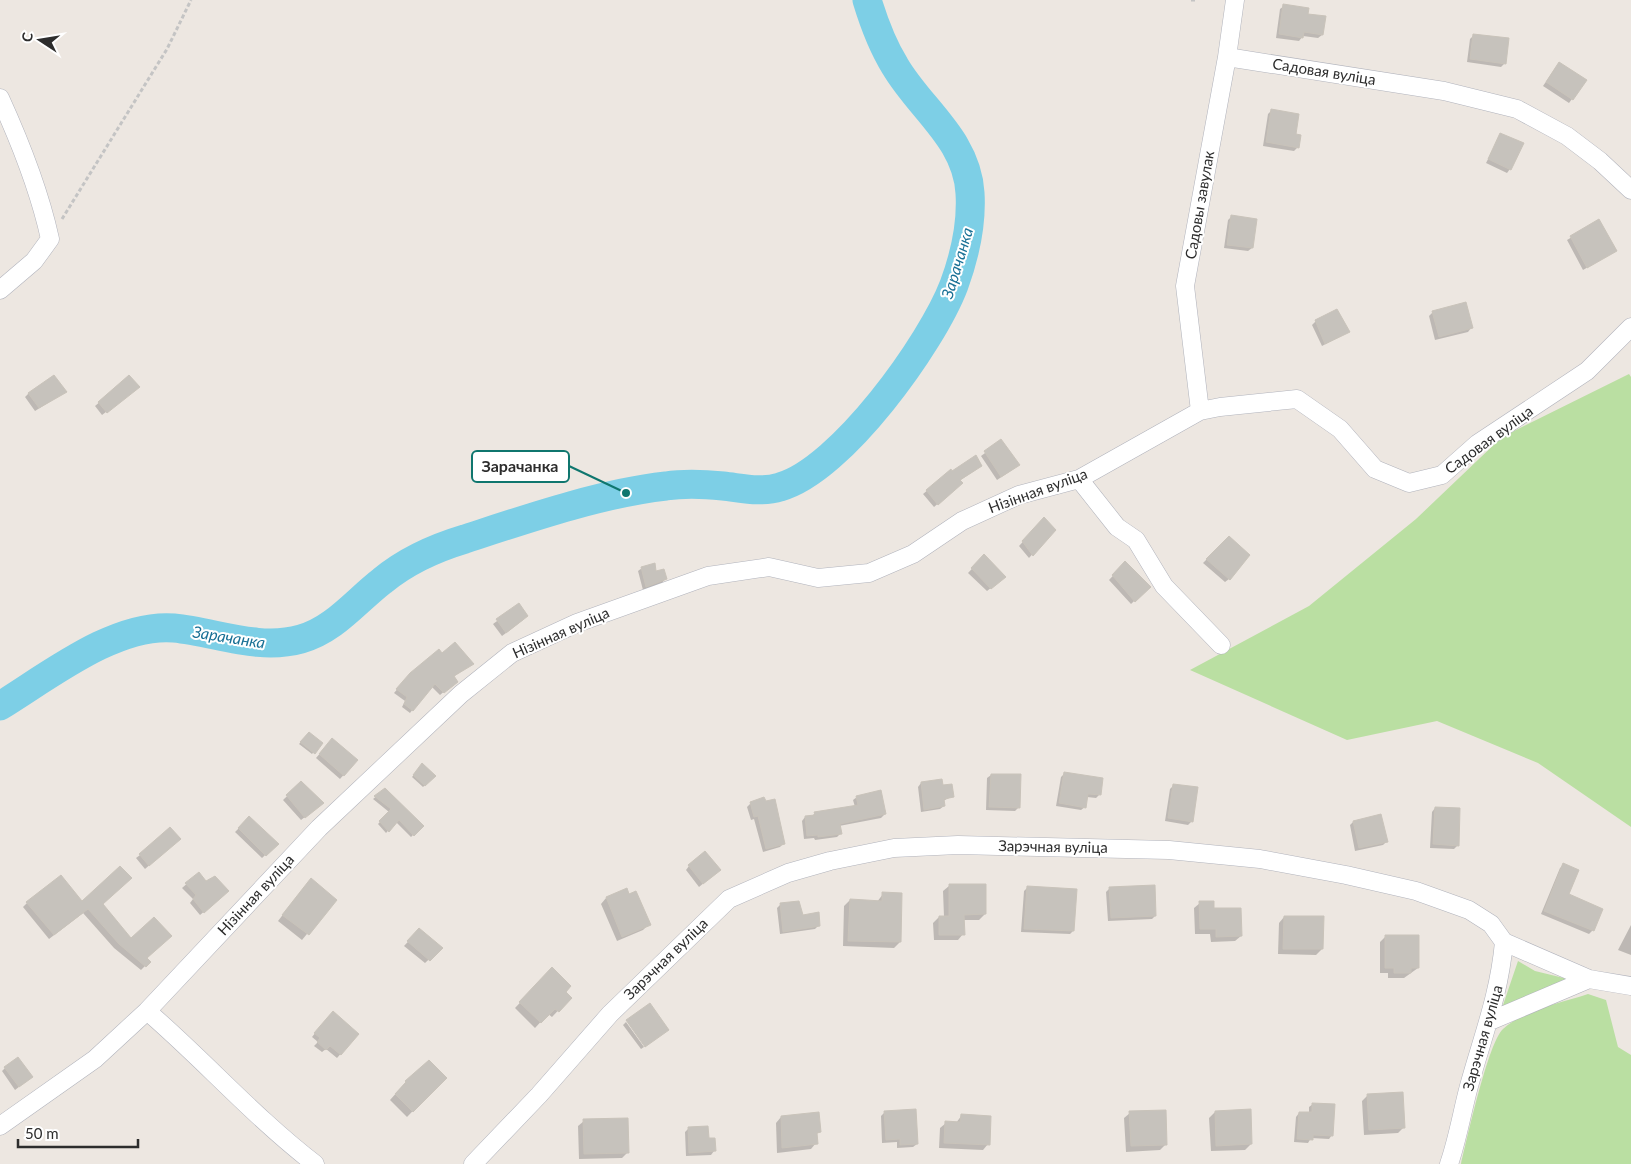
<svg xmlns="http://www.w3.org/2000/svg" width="1631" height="1164" font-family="Lato,sans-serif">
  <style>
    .green { fill: #badfa2 }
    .shadow { fill: #0003 }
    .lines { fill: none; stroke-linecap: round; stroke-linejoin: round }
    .river { stroke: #7dcfe6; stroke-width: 29 }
    .building { fill: #c6c2bc; stroke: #c9c3ba }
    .minor-casing { stroke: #b1b3bc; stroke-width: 19 }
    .path { stroke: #c4c4c4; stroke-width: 3; stroke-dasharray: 4 2.5; stroke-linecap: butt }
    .minor { stroke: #fff; stroke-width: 18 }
    .labels { text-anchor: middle; stroke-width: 4; stroke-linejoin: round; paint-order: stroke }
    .street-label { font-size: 15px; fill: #2d2d2d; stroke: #fff }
    .water-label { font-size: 16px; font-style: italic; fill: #197095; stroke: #fff }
    .leader { fill: none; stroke: #0f766e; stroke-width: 2 }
    .callout-dot { fill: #0f766e; stroke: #fff; stroke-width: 2 }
    .callout { fill: #fff; stroke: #0f766e; stroke-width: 2 }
    .callout-label { font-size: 16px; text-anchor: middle; font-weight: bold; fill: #2d2d2d }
  </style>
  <rect width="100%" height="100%" fill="#ede7e1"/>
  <path class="green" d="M1629 374 1631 377V827L1538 763 1437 721 1347 740 1190 670 1309 606 1416 519 1502 437Z
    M1518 961 1535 971 1572 980 1502 1008Z
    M1588 994 1606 1000 1618 1047 1631 1055V1164H1461C1467 1139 1488 1043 1503 1029 1525 1009 1561 1003 1588 994Z"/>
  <path class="shadow" d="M1284 6 1322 35 1318 38 1303 36 1299 41 1276 38 1280 9Z
    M1474 35 1505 63 1501 67 1467 62 1470 39Z
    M1556 67 1572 99 1569 103 1543 86Z
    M1272 110 1294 135 1298 147 1294 151 1263 146 1268 114Z
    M1501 134 1510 169 1507 173 1486 163Z
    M1231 217 1252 248 1248 251 1224 248 1228 220Z
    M1599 221 1616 251 1583 270 1567 240Z
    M1433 312 1471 328 1468 332 1435 340 1429 316Z
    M1316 321 1348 332 1322 346 1312 325Z
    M129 377 135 390 102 415 95 406Z
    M65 392 35 411 25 397 28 394Z
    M1001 441 1015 468 997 480 981 456Z
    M977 469 959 481 958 486 934 507 923 494 951 471 952 472Z
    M1044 519 1054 530 1029 558 1019 546Z
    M1229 537V579L1225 582 1203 563Z
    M984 556 1001 580 987 591 968 573Z
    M1125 563 1149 587 1131 604 1109 580Z
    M642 568 656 572 665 579 662 583 643 590 638 571Z
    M519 605 523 620 502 636 493 624Z
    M442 655 472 664 453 677V684L440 695 431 686 410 713 402 707 405 701 394 693 407 678Z
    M309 733 321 743 312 754 299 744Z
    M329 743 357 760 340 779 316 758Z
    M422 765 434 776 423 787 412 777Z
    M1064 774 1099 795 1096 798 1087 797 1085 807 1081 810 1056 806 1061 777Z
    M991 775 1019 807 1015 811 986 810 987 778Z
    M301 783 319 806 301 820 283 800Z
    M921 783 942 787 953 796 943 801 944 806 940 809 921 812 918 787Z
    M1174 785 1192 821 1188 825 1165 821 1170 789Z
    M385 789 422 826 411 837 396 822 386 833 378 824 389 812 373 799Z
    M857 797 885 814 881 818 839 826 840 834 837 837 815 840 814 838 804 839 802 821 805 817H811L815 813 855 807 853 800Z
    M751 803 784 843 780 847 763 852 754 819 751 820 747 807Z
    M1435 808 1458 845 1454 849 1430 848 1432 812Z
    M249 818 277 844 262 858 235 832Z
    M1353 822 1386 842 1383 845 1355 851 1350 825Z
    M176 842 145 869 136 858 140 855Z
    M1564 865 1567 895 1593 930 1589 934 1541 914 1560 868Z
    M689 866 716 873 699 887 686 870Z
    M198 874 206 882 224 895 200 915 190 903 193 899 182 888Z
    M305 886 335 900 302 940 278 921Z
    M949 886 985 914 979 920H963V934L958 940H934L933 923 939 917H944L943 891Z
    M1027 888 1073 931 1070 934 1021 932 1024 891Z
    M1110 888 1155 916 1152 919 1108 921 1106 892Z
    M626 890 649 924 643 930 617 941 601 904 606 898Z
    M883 894 900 942 894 948 843 946 844 906 850 900 877 902Z
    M27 903 102 904 149 962 141 970 114 948 83 913 49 939 23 907Z
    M1200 903 1213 910 1241 936 1235 941 1211 942 1210 934H1195L1194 908Z
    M781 904 802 917 819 925 815 929 780 934 777 908Z
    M1284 917 1322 949 1316 955 1278 954 1279 923Z
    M1631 925V955L1618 950Z
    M419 930 441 948 425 963 404 946Z
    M1386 936 1418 968 1404 978H1388V973H1380V942Z
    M552 969 570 998 552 1017 548 1014 535 1028 515 1008Z
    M329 1016 358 1034 337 1058 326 1049 322 1052 314 1046 318 1042 312 1037Z
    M626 1022 644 1047 641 1049 623 1025Z
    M5 1068 28 1080 15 1090 2 1071Z
    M445 1078 407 1117 390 1100 406 1082Z
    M1368 1095 1404 1127 1398 1133 1364 1135 1362 1101Z
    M1313 1104 1332 1135 1329 1139 1311 1138 1308 1143 1294 1142 1296 1117 1299 1113H1309V1107Z
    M885 1112 917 1144 913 1147 897 1148V1142L882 1143 881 1116Z
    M1215 1112 1251 1144 1245 1150 1211 1151 1209 1118Z
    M1130 1113 1166 1144 1160 1150 1126 1152 1124 1118Z
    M962 1115 988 1144 983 1150 939 1148 940 1128 946 1123H956Z
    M781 1117 819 1131 816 1135V1143L811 1149 777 1153 776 1123Z
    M584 1121 628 1152 622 1158 579 1159 578 1126Z
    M688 1129 708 1140 714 1151 711 1155 686 1156 685 1132Z"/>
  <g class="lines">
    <path class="river" d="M0 706C49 676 115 623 174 628 216 632 258 651 301 639 334 630 356 601 382 581 406 561 435 548 465 539 526 519 602 493 666 486 685 483 704 484 723 486 742 488 761 493 780 487 841 470 932 343 954 285 965 255 972 225 970 193 967 139 920 109 895 66 882 45 874 23 867 0"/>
  </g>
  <path class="building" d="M1283 4 1309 8 1308 14 1326 16 1323 35 1304 32 1303 38 1279 34Z
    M1473 34 1509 38 1506 64 1470 59Z
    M1559 62 1587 80 1573 100 1546 82Z
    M1271 109 1299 114 1296 134 1301 135 1299 148 1266 142Z
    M1500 133 1524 143 1511 170 1488 159Z
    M1231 215 1257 219 1253 248 1227 245Z
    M1599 219 1617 251 1587 268 1570 236Z
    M1466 302 1473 328 1439 337 1432 311Z
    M1337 309 1350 332 1325 344 1315 320Z
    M54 375 67 392 39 408 28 393Z
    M129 375 140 387 107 413 98 402Z
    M1001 439 1020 465 1001 477 984 451Z
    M976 455 982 466 960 480 963 483 938 505 926 490 951 469 952 471Z
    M1044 517 1056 530 1033 556 1022 541Z
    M1229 536 1250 555 1230 580 1206 559Z
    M984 554 1006 577 991 589 971 568Z
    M1125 561 1151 587 1135 602 1112 575Z
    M655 563 656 571 664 569 667 579 646 587 641 567Z
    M519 603 528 616 506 633 496 619Z
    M455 642 474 664 454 676 458 682 444 693 435 684 413 711 404 704 407 697 396 689 410 673 439 649 442 653Z
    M309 732 323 743 315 754 300 742Z
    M332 738 358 760 344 776 319 754Z
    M422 763 436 776 425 786 413 775Z
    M1064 772 1103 778 1101 795 1088 794 1086 808 1059 803Z
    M991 774H1021L1020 808 989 807Z
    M942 779 943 785 952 784 954 797 944 799 945 806 924 810 921 782Z
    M301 781 324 803 305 818 286 795Z
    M1173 784 1198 787 1193 822 1168 818Z
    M385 788 424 826 414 836 399 820 389 832 379 821 391 809 374 796Z
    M881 790 886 814 840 824 842 834 818 837V835L807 836 805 816 815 815 814 812 858 805 856 796Z
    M764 797 766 801 775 799 785 844 766 849 758 816 754 817 750 802Z
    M1435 807 1460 808 1459 846 1433 844Z
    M1381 814 1388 842 1359 848 1353 821Z
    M249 816 279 844 266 856 238 828Z
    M170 827 181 839 149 866 139 854Z
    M705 851 721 870 703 884 688 865Z
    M1563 863 1579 870 1569 894 1603 909 1594 931 1544 911Z
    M120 866 132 878 103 904 131 938 154 917 172 936 147 958 151 962 146 967 119 944 88 909 54 935 26 902 61 875 82 901Z
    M199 872 206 881 215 876 229 891 204 913 193 899 196 895 185 883Z
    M311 878 337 900 309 935 282 915Z
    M949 884H986V914L964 915 965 935H939V916H949Z
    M1155 885 1156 916 1111 918 1109 887Z
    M1027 886 1077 889 1074 931 1024 929Z
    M627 888 629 894 636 891 651 925 622 937 606 897Z
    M882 892 902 893 901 942 848 941 850 899 882 901Z
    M799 901 803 915 819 912 820 926 783 932 780 903Z
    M1199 901H1214V908H1241L1242 936 1216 937V929H1200Z
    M1284 916H1324L1323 949H1283Z
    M419 928 443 948 430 961 407 941Z
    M1385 935H1419V968H1411V973H1394V968H1385Z
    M552 967 571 986 566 992 572 998 559 1012 555 1009 541 1023 519 1002Z
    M650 1003 669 1030 645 1047 626 1020Z
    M333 1011 359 1034 341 1055 330 1046 326 1050 317 1042 320 1038 314 1033Z
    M18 1057 33 1077 19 1087 4 1067Z
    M429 1060 447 1078 413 1112 395 1094 406 1082 405 1081Z
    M1403 1092 1405 1128 1369 1130 1367 1094Z
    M1312 1103 1335 1104 1333 1136 1313 1135V1140L1297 1139 1299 1112H1312Z
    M916 1109 918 1144 900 1145V1139L886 1140 884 1111Z
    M1251 1109 1252 1144 1216 1146 1215 1111Z
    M1166 1110 1167 1145 1131 1146 1129 1111Z
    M819 1112 821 1132 817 1133 818 1144 782 1148 781 1116Z
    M961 1114 991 1116 990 1145 944 1143 945 1121 960 1122Z
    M628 1118 629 1153 584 1154 583 1119Z
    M708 1126 709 1138H715L716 1151 689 1153 688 1127Z"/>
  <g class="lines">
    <g class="minor-casing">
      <path id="minor" d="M1227 57 1444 91 1517 109 1567 136 1600 161 1631 190
        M0 98C21 144 39 189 50 239L34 261 0 290
        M1200 411 1185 286 1227 57 1235 0
        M1079 479 1117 527 1136 540 1164 586 1221 645
        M1589 979 1631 986
        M147 1011C204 1060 255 1118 315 1164
        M1490 1021 1589 979 1504 942
        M0 1126 95 1059 147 1011 319 828 461 694 512 653 577 623 708 576 769 567 818 578 869 573 913 554 962 521 1019 495 1079 479 1200 411 1220 407 1297 399 1340 429 1375 469 1409 483 1442 475 1477 444 1587 371 1631 327
        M473 1164 539 1095 610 1014 729 899 788 873 830 861 894 848 958 845 1169 850 1260 859 1346 875 1416 891 1469 910 1491 924 1504 942C1499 996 1483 1035 1469 1086 1462 1112 1458 1138 1449 1164"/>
    </g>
    <path class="path" d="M1191 0H1197
      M62 219 167 49 191 0"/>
    <use href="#minor" class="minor"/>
  </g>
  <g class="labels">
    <g class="street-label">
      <text transform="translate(1324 72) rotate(9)" y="5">Садовая вуліца</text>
      <text transform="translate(1200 205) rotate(-80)" y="5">Садовы завулак</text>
      <text transform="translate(1489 440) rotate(-36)" y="5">Садовая вуліца</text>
      <text transform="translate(1038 491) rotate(-20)" y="5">Нізінная вуліца</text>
      <text transform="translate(561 633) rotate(-24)" y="5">Нізінная вуліца</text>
      <text transform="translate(1053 847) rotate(1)" y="5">Зарэчная вуліца</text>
      <text transform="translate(256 895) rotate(-47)" y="5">Нізінная вуліца</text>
      <text transform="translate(666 959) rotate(-44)" y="5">Зарэчная вуліца</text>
      <text transform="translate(1483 1038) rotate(-74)" y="5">Зарэчная вуліца</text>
    </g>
    <g class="water-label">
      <text transform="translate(957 263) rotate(-73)" y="6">Зарачанка</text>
      <text transform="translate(229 637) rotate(9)" y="6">Зарачанка</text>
    </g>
  </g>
  <path class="leader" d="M626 493L569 466"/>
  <circle class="callout-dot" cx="626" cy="493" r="5"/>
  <rect class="callout" x="472" y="451" width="97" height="31" rx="5"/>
  <g class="callout-label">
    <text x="520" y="472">Зарачанка</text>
  </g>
  <g transform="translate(40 40) rotate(282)" stroke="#ffffff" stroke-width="4" paint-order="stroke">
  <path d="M0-4L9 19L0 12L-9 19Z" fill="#2d2d2d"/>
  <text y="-8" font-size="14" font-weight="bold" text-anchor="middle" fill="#2d2d2d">С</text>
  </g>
  <path d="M18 1139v8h120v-8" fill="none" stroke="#2d2d2d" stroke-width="2.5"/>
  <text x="25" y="1139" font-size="15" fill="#2d2d2d" stroke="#ffffff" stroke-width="4" paint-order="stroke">50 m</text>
</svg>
